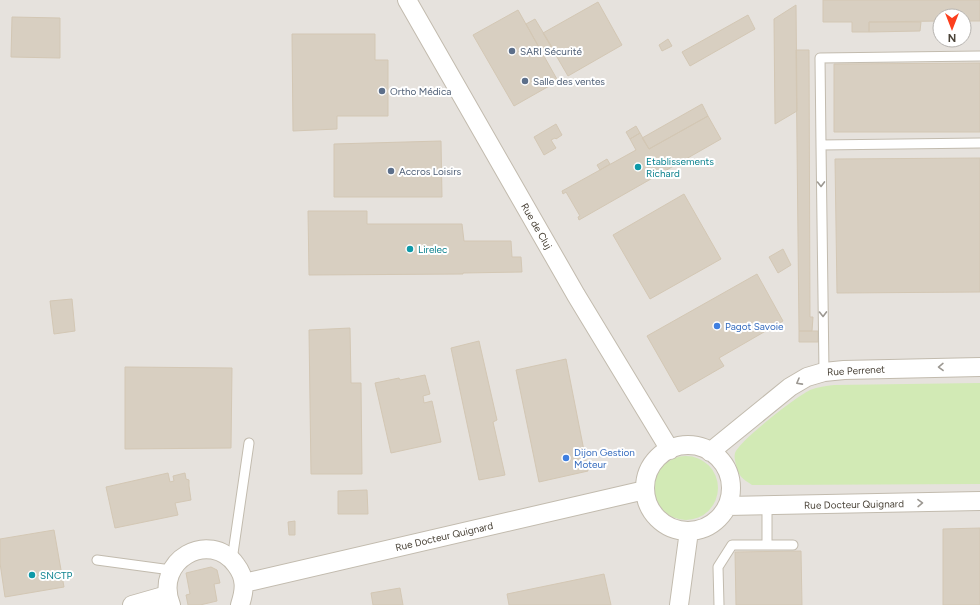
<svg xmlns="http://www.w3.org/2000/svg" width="980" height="605" font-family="Figtree,sans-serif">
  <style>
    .industrial { fill: #e6e2dd; fill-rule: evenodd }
    .green { fill: #d2eab5 }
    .building { fill: #d8cfc1; stroke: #d3c7b4 }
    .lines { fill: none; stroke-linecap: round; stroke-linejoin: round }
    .service-casing { stroke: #c2bbae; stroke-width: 11 }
    .minor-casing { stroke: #c2bbae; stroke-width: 20 }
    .service { stroke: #fff; stroke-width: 9 }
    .minor { stroke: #fff; stroke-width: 18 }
    .oneway { stroke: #9c9892 }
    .service-dot { fill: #5c6f8a; stroke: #fff; stroke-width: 1.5 }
    .culture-dot { fill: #0f9aa8; stroke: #fff; stroke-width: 1.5 }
    .shop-dot { fill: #3f7fe0; stroke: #fff; stroke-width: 1.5 }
    .labels { text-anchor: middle; stroke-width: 4; stroke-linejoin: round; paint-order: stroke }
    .service-label { font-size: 10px; fill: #4e5e75; stroke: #fff; text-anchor: start }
    .culture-label { font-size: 10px; fill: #0d838f; stroke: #fff; text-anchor: start }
    .street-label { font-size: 10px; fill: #4b4439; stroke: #fff }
    .shop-label { font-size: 10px; fill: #366cbe; stroke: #fff; text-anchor: start }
  </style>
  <rect width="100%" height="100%" fill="#f6f3ec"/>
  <path class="industrial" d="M0 0H980V605H0ZM940 16H964V40H940Z"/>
  <path class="green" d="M980 383V484L752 485C743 479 738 476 736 465 735 460 734 457 735 453 740 440 796 397 810 390 818 387 826 386 834 385Z
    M654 488a32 32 0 1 1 64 0a32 32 0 1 1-64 0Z"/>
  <path class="building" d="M823 0H980V21H964V16H940V21L869 22V32H852V22H823Z
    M598 2 622 45 568 76 543 33Z
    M796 5 797 111 775 124 774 19Z
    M518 10 558 81 514 106 473 35Z
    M748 15 755 29 690 66 682 52Z
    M12 17 60 18V58L11 57Z
    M535 19 552 47 542 53 526 24Z
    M869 22H921L920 31 869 32Z
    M292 34H375V60H388V116H337V129L293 131Z
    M668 39 672 46 662 51 659 45Z
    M796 50H809L810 317H813L812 331H799Z
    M980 63V132H834V64Z
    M702 104 708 116 649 149 642 138Z
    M708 116 721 139 579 220 578 217 580 216 566 192 563 194 562 191 636 150 630 139 640 133 649 149Z
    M556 124 562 135 556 139 555 138 551 140 556 148 544 155 534 137Z
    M636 126 640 133 630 139 626 132Z
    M441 141 442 197H334V144Z
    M980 158V292L837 293 835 159Z
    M607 159 610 164 600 170 597 165Z
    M684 194 721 259 650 299 613 235Z
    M308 211H367V224H462L464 241H511L512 257H521L522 272 463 273V274L309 275Z
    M783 249 791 265 778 273 769 257Z
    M757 274 783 321 719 358 724 366 679 392 647 336Z
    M72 299 75 331 54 334 50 301Z
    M350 328 351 383H361L362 474H311L309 330Z
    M799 331H818V342H799Z
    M479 341 497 420 493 422 505 475 479 480 451 348Z
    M566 359 588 471 539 482 516 370Z
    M125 367 232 368 231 448 125 449Z
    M425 375 430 394 423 396 424 403 432 401 441 442 391 453 375 383 399 378 400 380Z
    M168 473 170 482 174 481 173 476 185 473 186 479 189 480V486L191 500 175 503 178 515 115 528 106 487Z
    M367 490 368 514H338V491Z
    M295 521V535H289L288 522Z
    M980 528V605H943V529Z
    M54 530 64 587 5 597 0 563V539Z
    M801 551 802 605H736L735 552Z
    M211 567 217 570 220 583 214 584 217 601 200 605H188L186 595 190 594 186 573Z
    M604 574 611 605H509L507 594Z
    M400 588 403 605H373L371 593Z"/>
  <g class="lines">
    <g class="service-casing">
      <path id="service" d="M821 145 980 143
        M824 372 821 145 820 58 980 56
        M767 506V544
        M97 560 171 570
        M232 560 249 443
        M719 605 718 567 732 545H793"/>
    </g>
    <g class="minor-casing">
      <path id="minor" d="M407 0 576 295 670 450
        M645 488a43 43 0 1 1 86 0a43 43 0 1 1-86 0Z
        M710 452 790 387 807 377 824 372 844 370 980 367
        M727 506 980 501
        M244 583 645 490
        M132 605 167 595
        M171 605C153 560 210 529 236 565 246 578 245 590 240 605
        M679 605 689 531"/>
    </g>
    <use href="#service" class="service"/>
    <use href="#minor" class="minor"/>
  </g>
  <defs><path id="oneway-chevron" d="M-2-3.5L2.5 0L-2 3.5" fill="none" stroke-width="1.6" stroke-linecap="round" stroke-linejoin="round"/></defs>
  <g class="oneway">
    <use href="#oneway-chevron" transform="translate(821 184) rotate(89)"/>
    <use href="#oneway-chevron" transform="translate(823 314) rotate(89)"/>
    <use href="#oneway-chevron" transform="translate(941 367) rotate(179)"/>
    <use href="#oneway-chevron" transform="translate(799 382) rotate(151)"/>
    <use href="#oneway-chevron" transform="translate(920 503) rotate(-1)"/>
  </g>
  <g class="service-dot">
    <circle cx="512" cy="51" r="4"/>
    <circle cx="525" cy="81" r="4"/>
    <circle cx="382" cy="91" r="4"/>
    <circle cx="391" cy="171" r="4"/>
  </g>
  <g class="culture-dot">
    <circle cx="638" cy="167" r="4"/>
    <circle cx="410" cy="249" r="4"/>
    <circle cx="32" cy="575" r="4"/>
  </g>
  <g class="shop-dot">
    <circle cx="717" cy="326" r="4"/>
    <circle cx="566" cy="458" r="4"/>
  </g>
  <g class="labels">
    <g class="service-label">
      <text x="520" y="55">SARI Sécurité</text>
      <text x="533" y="85">Salle des ventes</text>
      <text x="390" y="95">Ortho Médica</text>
      <text x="399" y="175">Accros Loisirs</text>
    </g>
    <g class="culture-label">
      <text x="646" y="165">Etablissements<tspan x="646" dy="12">Richard</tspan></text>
      <text x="418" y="253">Lirelec</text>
      <text x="40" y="579">SNCTP</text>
    </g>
    <g class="street-label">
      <text transform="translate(537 226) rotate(60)" y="4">Rue de Cluj</text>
      <text transform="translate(856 370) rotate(-3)" y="4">Rue Perrenet</text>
      <text transform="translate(854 504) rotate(-1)" y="4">Rue Docteur Quignard</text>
      <text transform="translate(444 536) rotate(-13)" y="4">Rue Docteur Quignard</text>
    </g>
    <g class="shop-label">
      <text x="725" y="330">Pagot Savoie</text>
      <text x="574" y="456">Dijon Gestion<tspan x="574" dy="12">Moteur</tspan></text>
    </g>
  </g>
  <g transform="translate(952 28) rotate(180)"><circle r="19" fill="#ffffff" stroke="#b7b4b0"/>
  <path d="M0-3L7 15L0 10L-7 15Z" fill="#fc3f1d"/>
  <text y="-6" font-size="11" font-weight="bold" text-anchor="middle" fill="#4b4439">N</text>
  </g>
</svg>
